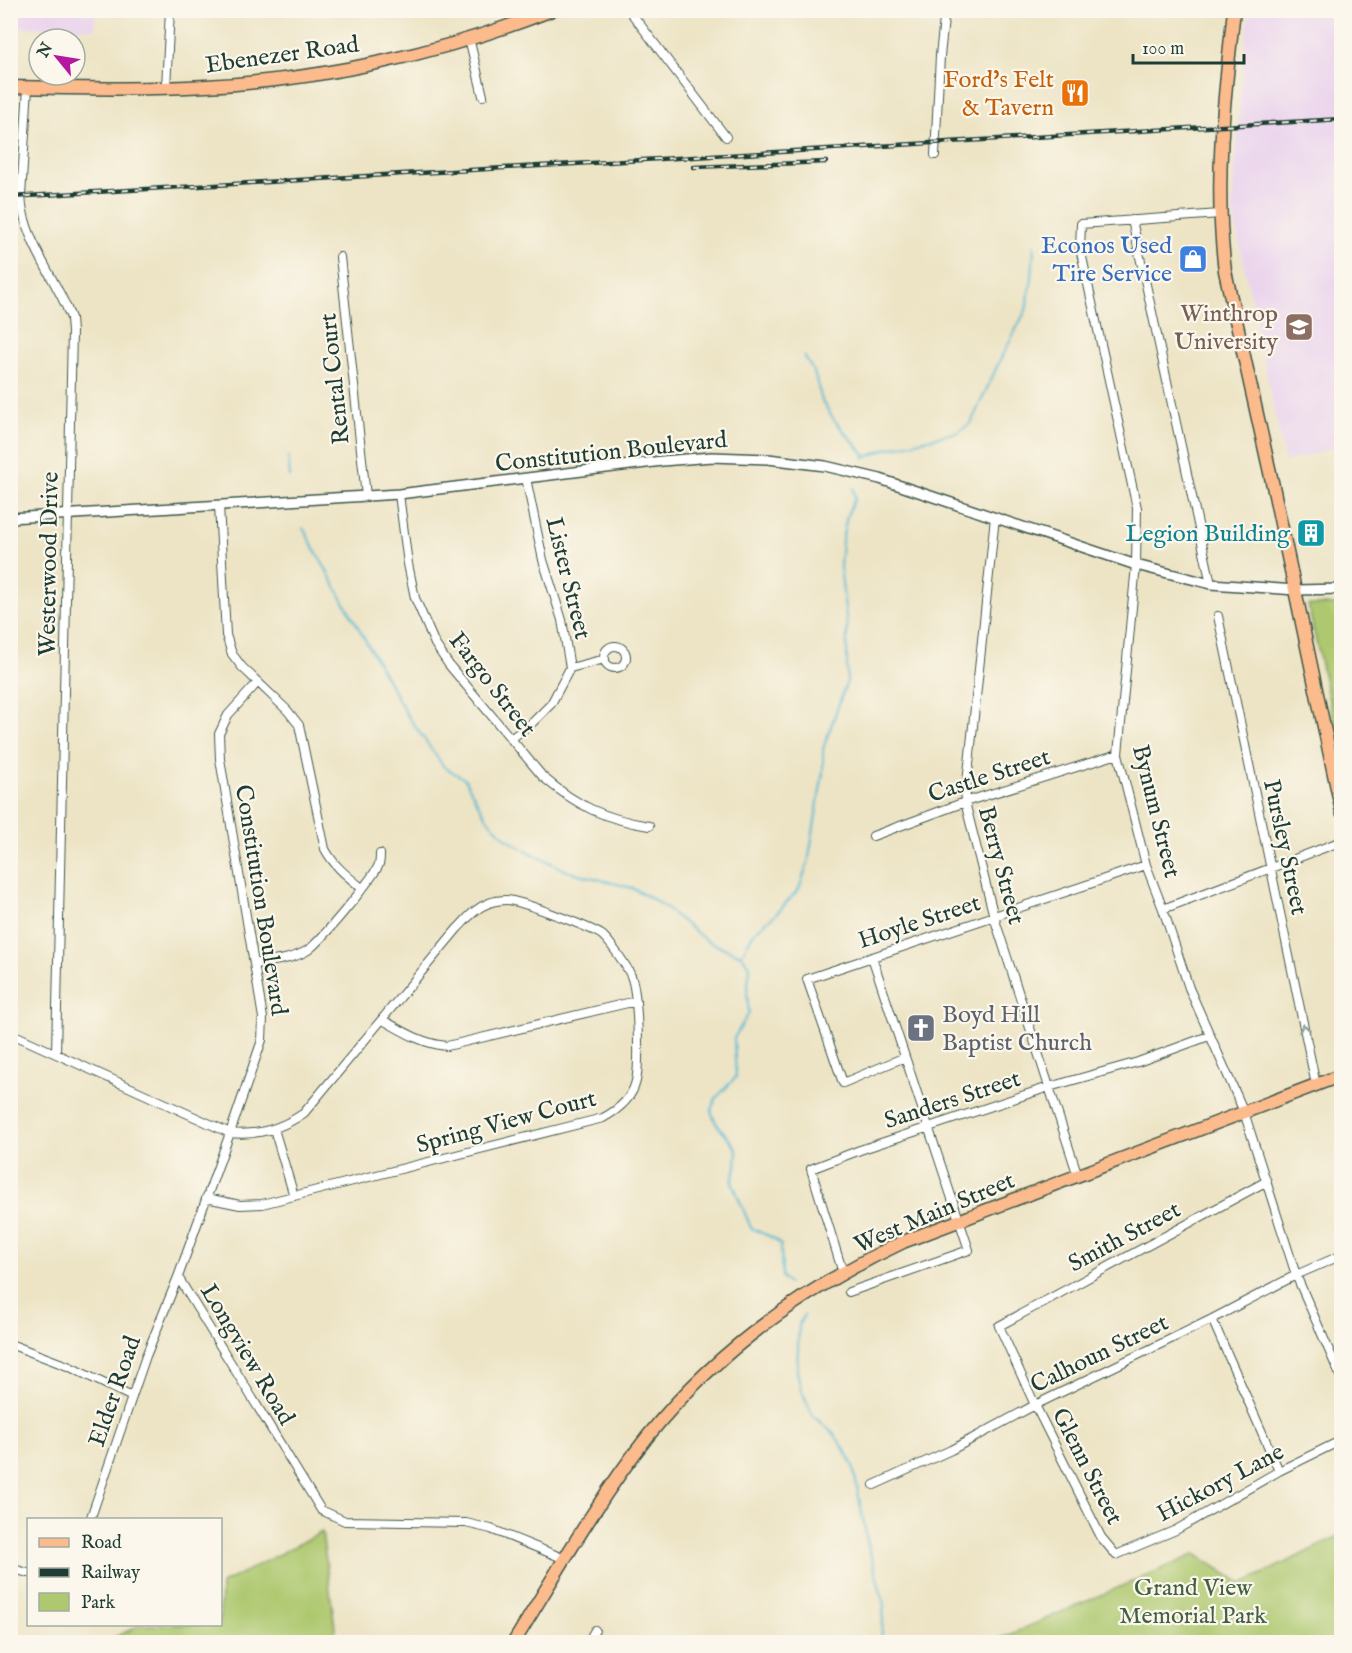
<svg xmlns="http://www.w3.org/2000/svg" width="1352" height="1653" font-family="'IM FELL English',serif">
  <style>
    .built { fill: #e9d1ed }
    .green { fill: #adc86e; stroke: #668251; stroke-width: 1.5 }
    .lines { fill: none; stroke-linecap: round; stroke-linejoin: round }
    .stream { stroke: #55b7d3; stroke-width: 2 }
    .minor-casing { stroke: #3e564a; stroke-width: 10 }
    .tertiary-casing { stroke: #3e564a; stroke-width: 12 }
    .primary-casing { stroke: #3e564a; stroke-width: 15 }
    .minor { stroke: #fff; stroke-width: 8 }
    .tertiary { stroke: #fff; stroke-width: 9 }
    .primary { stroke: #fbbb8d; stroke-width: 12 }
    .rail-casing { stroke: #1f3d34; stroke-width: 4.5 }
    .rail { stroke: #fbf7ec; stroke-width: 2; stroke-dasharray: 7; stroke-linecap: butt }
    .oneway { stroke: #8f9e9a }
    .labels { text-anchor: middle; stroke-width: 4.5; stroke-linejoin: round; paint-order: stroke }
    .street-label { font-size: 24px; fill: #1f3d34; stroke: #fbf7ec }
    .food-label { font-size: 24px; fill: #c56008; stroke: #fbf7ec; text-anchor: end }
    .shop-label { font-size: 24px; fill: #366cbe; stroke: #fbf7ec; text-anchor: end }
    .education-label { font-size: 24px; fill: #785e54; stroke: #fbf7ec; text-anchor: end }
    .culture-label { font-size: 24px; fill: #0d838f; stroke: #fbf7ec; text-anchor: end }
    .worship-label { font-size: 24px; fill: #5b616d; stroke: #fbf7ec; text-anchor: start }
    .park-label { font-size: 24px; fill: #426042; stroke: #fbf7ec }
  </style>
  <rect width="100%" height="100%" fill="#fbf7ec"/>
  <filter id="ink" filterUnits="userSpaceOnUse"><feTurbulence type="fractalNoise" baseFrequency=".0167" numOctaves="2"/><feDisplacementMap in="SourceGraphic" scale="12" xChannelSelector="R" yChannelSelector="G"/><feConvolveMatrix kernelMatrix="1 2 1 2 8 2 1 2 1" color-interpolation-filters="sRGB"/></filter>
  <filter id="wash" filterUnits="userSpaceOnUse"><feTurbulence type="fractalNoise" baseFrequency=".008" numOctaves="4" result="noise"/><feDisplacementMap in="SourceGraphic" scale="24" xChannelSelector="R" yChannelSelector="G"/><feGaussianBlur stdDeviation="1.35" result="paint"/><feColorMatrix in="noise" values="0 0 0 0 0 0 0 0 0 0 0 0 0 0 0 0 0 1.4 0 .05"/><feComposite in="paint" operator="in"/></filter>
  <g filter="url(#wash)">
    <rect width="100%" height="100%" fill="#ede4c5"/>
    <path class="built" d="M11 10 95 11V29L11 27Z
      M1249 11H1341V446L1285 462 1232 208 1241 86Z"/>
    <path class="green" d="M1308 605H1341V755Z
      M322 1532 337 1642H111L109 1640 140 1625 220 1624 221 1584Z
      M1341 1535V1642H992L1196 1554 1242 1584Z"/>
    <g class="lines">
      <path class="stream" d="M804 356 814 372 822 401 834 420 866 456
        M288 456 290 478
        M864 458 886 449 958 432 971 423 1001 358 1026 310 1032 279 1034 246
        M303 528 407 715 444 767 465 779 476 800 489 821 506 838 525 850 567 871 632 888 658 902 707 941 741 955 750 966 747 993 749 1013 734 1038 736 1077 716 1098 711 1111 716 1123 737 1149 736 1167 732 1182 751 1228 773 1238 781 1245 782 1277 789 1284
        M742 954 754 932 776 914 799 889 808 863 823 772V749L847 681V626L840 566 842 541 847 515 855 498 853 488
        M804 1315 799 1324 797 1371 801 1389 813 1416 834 1434 843 1447 853 1466 868 1545 884 1604 881 1642"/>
    </g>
  </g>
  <g filter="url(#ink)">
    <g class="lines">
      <g class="minor-casing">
        <path id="minor" d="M629 10 726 137
          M469 38 483 96
          M28 87 21 196C23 236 50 271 66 306L71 318 72 332 56 1053
          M166 88 170 10
          M935 155 940 56 945 10
          M10 209H22
          M1220 214 1081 224 1080 248 1137 508 1136 565 1118 754 1146 865 1163 909 1189 988 1244 1112 1296 1275 1342 1380
          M1132 220 1211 584
          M340 257 366 496
          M399 494 408 564 415 598 435 644 449 665 543 777C577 806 605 819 649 826
          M219 505 226 635 232 654 242 667 287 710 299 725 325 849C334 866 347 876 362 888
          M995 517 965 802 994 917 1078 1176
          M1218 616 1316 1085
          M604 657a11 11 0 1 1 22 0a11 11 0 1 1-22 0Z
          M570 668 605 659
          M512 738 533 722 551 704 570 668 562 620 543 560 526 478
          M873 836 965 802 1118 754
          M1163 909 1342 841
          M254 964C272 961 292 960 308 950 319 943 376 875 379 864 380 861 380 858 380 854
          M383 1020C404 1032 423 1044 447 1046L636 1001
          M10 1033 230 1133 178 1277 321 1510 345 1521 466 1523 491 1529 565 1559
          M905 1057 843 1083 807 979 1146 865
          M274 1129 294 1196
          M1267 1181 999 1326 1035 1405 1101 1537 1116 1555 1176 1530 1279 1471 1342 1440
          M206 1198 240 1205 262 1204 603 1118C618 1110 632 1099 636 1081 640 1064 638 992 631 976 627 966 610 942 602 935 592 928 519 900 507 900 501 900 494 901 489 903 475 908 467 919 457 929L304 1113C281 1129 257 1136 230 1133L262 1040 263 1018 220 759 219 734 228 715 258 682
          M843 1273 811 1169 860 1150 1049 1087 1138 1062 1209 1036
          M849 1292 969 1250 872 957
          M1212 1319 1279 1471
          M10 1344 70 1367 132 1397
          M874 1485 951 1450 1035 1405 1212 1319 1296 1275 1342 1255
          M90 1520 146 1356 178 1277
          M10 1568 28 1573
          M588 1642 595 1630"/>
      </g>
      <g class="tertiary-casing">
        <path id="tertiary" d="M10 518 399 494 662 461 712 457 768 459 825 466 880 479 1136 565 1211 584 1296 590 1342 589"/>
      </g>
      <g class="primary-casing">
        <path id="primary" d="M1234 10C1224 98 1214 183 1225 271L1273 486 1342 812
          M10 87C76 88 141 90 206 86 323 80 443 53 552 10
          M514 1642C556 1574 598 1499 648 1436 716 1351 805 1288 903 1242L1342 1075"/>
      </g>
      <use href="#minor" class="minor"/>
      <use href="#tertiary" class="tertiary"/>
      <use href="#primary" class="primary"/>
      <g class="rail-casing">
        <path id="rail" d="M694 167 826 162
          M10 197 1342 119"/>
      </g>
      <use href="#rail" class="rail"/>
    </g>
    <defs><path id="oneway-chevron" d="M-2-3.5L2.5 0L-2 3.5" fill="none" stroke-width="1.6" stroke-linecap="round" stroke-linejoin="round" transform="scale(1.5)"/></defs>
    <use class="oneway" href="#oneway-chevron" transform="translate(1304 1028) rotate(-102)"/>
  </g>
  <defs>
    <g id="restaurant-square" transform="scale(1.5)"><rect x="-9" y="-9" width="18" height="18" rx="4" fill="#e8710a" stroke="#fbf7ec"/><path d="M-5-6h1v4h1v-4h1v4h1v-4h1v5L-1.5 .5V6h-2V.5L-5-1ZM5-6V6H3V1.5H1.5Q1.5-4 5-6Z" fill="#fff"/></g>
    <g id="shop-square" transform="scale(1.5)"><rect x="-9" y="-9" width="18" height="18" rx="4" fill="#3f7fe0" stroke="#fbf7ec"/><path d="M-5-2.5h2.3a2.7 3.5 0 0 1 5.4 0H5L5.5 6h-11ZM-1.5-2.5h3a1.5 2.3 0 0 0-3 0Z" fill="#fff"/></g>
    <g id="university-square" transform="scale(1.5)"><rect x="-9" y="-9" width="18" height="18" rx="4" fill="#8d6e63" stroke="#fbf7ec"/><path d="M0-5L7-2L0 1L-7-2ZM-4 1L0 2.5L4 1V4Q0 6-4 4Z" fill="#fff"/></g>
    <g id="building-square" transform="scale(1.5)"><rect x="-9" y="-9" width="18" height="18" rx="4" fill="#0f9aa8" stroke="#fbf7ec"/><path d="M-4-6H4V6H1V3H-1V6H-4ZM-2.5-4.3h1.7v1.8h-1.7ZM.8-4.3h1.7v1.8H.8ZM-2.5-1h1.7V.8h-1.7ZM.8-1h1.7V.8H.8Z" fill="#fff"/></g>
    <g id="church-square" transform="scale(1.5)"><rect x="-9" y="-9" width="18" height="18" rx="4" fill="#6b7280" stroke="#fbf7ec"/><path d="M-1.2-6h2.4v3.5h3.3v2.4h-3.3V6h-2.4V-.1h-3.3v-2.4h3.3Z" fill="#fff"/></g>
  </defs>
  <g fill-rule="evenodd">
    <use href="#restaurant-square" x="1075" y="93"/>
    <use href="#shop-square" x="1193" y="259"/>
    <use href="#university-square" x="1299" y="327"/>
    <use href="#building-square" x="1311" y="533"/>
    <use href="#church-square" x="921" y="1028"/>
  </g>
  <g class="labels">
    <g class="street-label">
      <text transform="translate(282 54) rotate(-8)" y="8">Ebenezer Road</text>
      <text transform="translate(334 379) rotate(-96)" y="8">Rental Court</text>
      <text transform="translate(611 451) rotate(-6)" y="8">Constitution Boulevard</text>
      <text transform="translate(48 564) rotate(-89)" y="8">Westerwood Drive</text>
      <text transform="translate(569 578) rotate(76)" y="8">Lister Street</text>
      <text transform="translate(493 684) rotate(52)" y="8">Fargo Street</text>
      <text transform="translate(989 775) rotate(-18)" y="8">Castle Street</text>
      <text transform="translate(1157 811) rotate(76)" y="8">Bynum Street</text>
      <text transform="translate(1286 847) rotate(78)" y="8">Pursley Street</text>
      <text transform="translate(1002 865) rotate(75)" y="8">Berry Street</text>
      <text transform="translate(262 900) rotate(81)" y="8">Constitution Boulevard</text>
      <text transform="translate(919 921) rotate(-18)" y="8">Hoyle Street</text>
      <text transform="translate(952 1099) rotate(-18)" y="8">Sanders Street</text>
      <text transform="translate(506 1121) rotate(-15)" y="8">Spring View Court</text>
      <text transform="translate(934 1212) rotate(-23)" y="8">West Main Street</text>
      <text transform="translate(1124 1236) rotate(-28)" y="8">Smith Street</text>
      <text transform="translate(1099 1353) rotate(-26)" y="8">Calhoun Street</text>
      <text transform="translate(248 1354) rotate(59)" y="8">Longview Road</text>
      <text transform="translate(114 1391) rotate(-71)" y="8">Elder Road</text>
      <text transform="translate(1088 1466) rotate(63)" y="8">Glenn Street</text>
      <text transform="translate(1220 1482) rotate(-28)" y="8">Hickory Lane</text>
    </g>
    <g class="food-label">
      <text x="1054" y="87">Ford's Felt<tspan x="1054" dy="28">&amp; Tavern</tspan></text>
    </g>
    <g class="shop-label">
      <text x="1172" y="253">Econos Used<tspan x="1172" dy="28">Tire Service</tspan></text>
    </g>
    <g class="education-label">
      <text x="1278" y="321">Winthrop<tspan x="1278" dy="28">University</tspan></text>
    </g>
    <g class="culture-label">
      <text x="1290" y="541">Legion Building</text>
    </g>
    <g class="worship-label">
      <text x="942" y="1022">Boyd Hill<tspan x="942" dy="28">Baptist Church</tspan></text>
    </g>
    <g class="park-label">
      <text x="1193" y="1595">Grand View<tspan x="1193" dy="28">Memorial Park</tspan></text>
    </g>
  </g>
  <rect width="1352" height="1653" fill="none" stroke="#fbf7ec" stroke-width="36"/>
  <rect x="27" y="1518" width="195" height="108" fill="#fbf7ec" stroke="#a3ada2" stroke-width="1.5"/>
  <rect x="39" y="1538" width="30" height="9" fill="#fbbb8d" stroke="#a3ada2" stroke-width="1.5"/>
  <text x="81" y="1548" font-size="18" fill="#1f3d34">Road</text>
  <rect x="39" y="1568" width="30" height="9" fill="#1f3d34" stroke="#a3ada2" stroke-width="1.5"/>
  <text x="81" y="1578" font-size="18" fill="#1f3d34">Railway</text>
  <rect x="39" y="1593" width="30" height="18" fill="#adc86e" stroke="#a3ada2" stroke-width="1.5"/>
  <text x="81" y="1608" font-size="18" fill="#1f3d34">Park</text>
  <g transform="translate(57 57) rotate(300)"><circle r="28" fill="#fbf7ec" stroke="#a3ada2" stroke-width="1.5"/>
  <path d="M0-4.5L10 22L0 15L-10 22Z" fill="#b5179e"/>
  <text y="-9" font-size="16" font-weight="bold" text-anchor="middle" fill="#1f3d34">N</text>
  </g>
  <path d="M1133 54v9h111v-9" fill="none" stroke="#1f3d34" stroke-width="3"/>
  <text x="1142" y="54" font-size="18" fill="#1f3d34" stroke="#fbf7ec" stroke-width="4.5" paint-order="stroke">100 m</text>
</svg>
